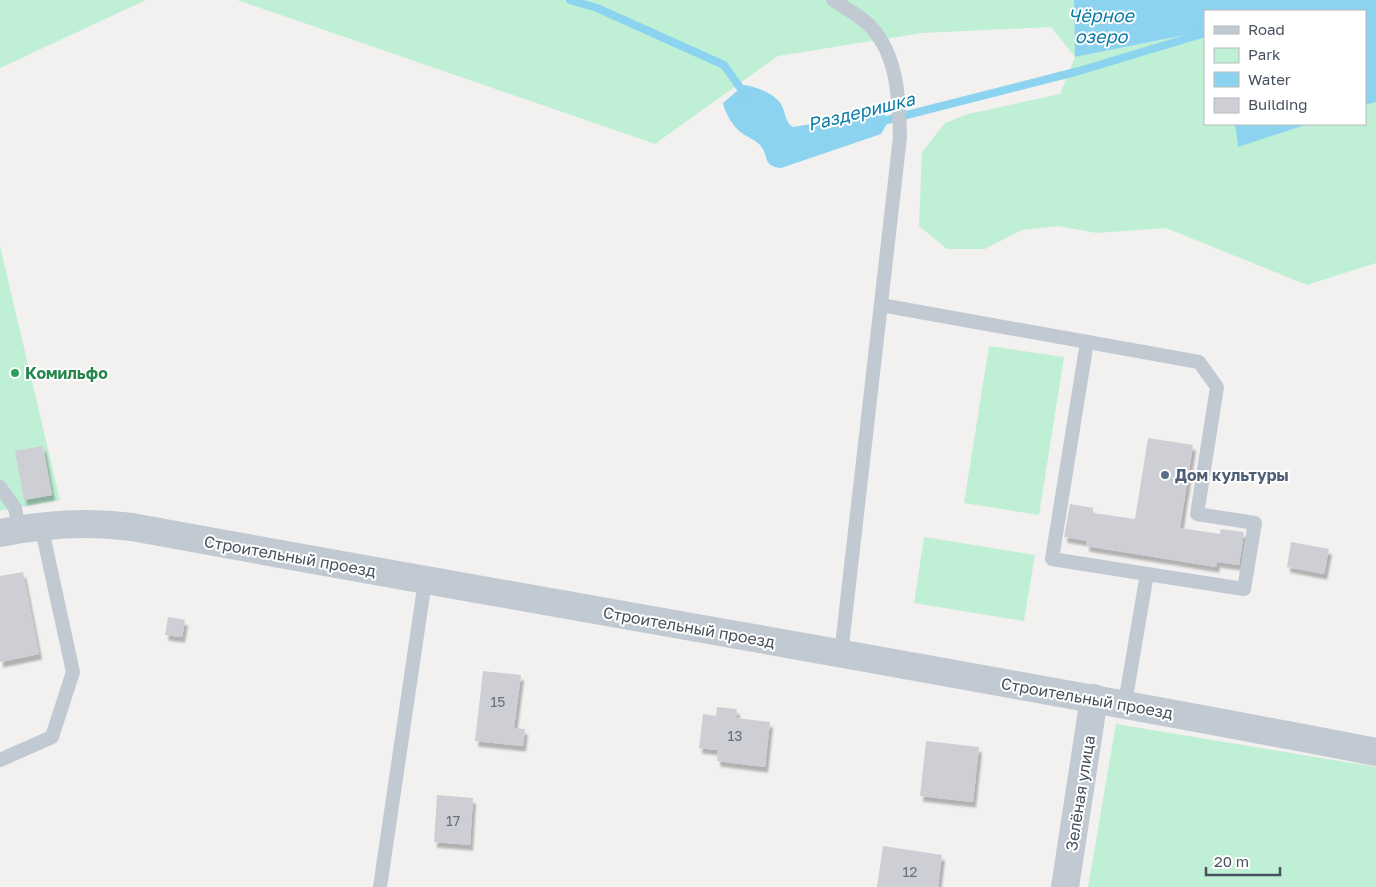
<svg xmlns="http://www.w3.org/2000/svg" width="1376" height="887" font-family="'Golos Text',sans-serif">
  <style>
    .green { fill: #bff0d5 }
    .water { fill: #8bd3ee }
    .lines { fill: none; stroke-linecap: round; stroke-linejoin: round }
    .stream { stroke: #8bd3ee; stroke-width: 8 }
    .building { fill: #cdcfd5; filter: url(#shadow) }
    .service { stroke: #c1c9d2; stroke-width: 14 }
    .minor { stroke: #c1c9d2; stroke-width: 28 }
    .leisure-dot { fill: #2e9e5b; stroke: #fff; stroke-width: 2 }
    .service-dot { fill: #5c6f8a; stroke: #fff; stroke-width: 2 }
    .labels { text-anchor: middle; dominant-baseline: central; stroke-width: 4; stroke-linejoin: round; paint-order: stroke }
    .number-label { font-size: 14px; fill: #69717c }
    .leisure-label { font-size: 16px; font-weight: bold; fill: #27864d; stroke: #fff; text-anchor: start }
    .service-label { font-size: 16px; font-weight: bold; fill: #4e5e75; stroke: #fff; text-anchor: start }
    .street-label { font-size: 16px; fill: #48525e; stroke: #fff }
    .water-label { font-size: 18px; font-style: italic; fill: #0a7ba7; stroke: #fff }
  </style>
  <defs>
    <filter id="shadow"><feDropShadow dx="3" dy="5.5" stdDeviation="1" flood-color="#0004"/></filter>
  </defs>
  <rect width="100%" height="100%" fill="#f3f0f0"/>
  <!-- green -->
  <g class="green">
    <polygon points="0,0 146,0 0,68"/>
    <polygon points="237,0 1074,0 1075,57 1205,31 1205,124 1235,124 1238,146 1308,124 1365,124 1365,105 1376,102 1376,263 1307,285 1166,228 1097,233 1058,226 1022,230 985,249 947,249 919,226 922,152 945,123 968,114 1060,94 1075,57 1051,27 922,33 778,56 655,144"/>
    <polygon points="0,246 60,500 0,511"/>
    <polygon points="989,346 1064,357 1039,515 964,503"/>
    <polygon points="924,537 1035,555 1024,621 914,603"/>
    <polygon points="1116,724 1376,767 1376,887 1088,887"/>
  </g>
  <!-- water -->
  <g class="water">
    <polygon points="1074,0 1376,0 1376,102 1365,105 1365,11 1205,11 1205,31 1075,57"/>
    <path d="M 744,85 C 756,86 777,95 782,106 C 786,115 785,122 793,127 L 836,120 L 877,107 L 883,110 L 888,122 L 881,134 L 781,168 C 761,166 770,154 759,144 C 754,139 747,137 742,133 C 733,127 725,113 723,103 Z"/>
    <polygon points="1235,124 1308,124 1238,147"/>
  </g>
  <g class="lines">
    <!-- stream -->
    <g class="stream">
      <polyline points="570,0 597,8 724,65 746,96"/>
      <polyline points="879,122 1079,71 1205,33"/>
    </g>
  </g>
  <!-- building -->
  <g class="building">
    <polygon points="1148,438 1193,445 1180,528 1220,534 1221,529 1244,532 1239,565 1217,562 1216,567 1086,546 1087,541 1064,537 1070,504 1093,508 1093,513 1135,519"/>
    <polygon points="43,446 52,495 24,500 15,451"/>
    <polygon points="1291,542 1329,549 1324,574 1287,567"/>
    <polygon points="23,572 39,654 0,662 0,576"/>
    <polygon points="168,617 185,620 182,637 165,635"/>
    <polygon points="483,671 521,675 514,728 525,729 523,746 475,741"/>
    <polygon points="717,707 737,709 736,718 770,722 765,767 717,761 718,750 699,748 703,714 716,716"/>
    <polygon points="926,741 979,747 973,802 920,796"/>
    <polygon points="437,795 473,798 470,845 434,842"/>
    <polygon points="883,846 942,855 938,887 877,887"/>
  </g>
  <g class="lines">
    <!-- service -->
    <g class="service">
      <path d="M 833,0 C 845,8 861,16 871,27 C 898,56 899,100 900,137 L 841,654"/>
      <polyline points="881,305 1199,362 1217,387 1197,514 1255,523 1244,589 1147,574 1125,703"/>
      <polyline points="1087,342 1052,559 1147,574"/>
      <polyline points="0,487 15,508 19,529"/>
      <polyline points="0,760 52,737 73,672 41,525"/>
      <polyline points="380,887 425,581"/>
    </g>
    <!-- minor -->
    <g class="minor">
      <path d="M 0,533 C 45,524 86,521 132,527 C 546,603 962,672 1376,752"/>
      <polyline points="1065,887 1094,698"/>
    </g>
  </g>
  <!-- markers -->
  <circle class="leisure-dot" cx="15" cy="373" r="5"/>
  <circle class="service-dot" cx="1165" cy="475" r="5"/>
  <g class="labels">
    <!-- number labels -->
    <g class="number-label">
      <text x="498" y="701">15</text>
      <text x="735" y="735">13</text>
      <text x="453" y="820">17</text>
      <text x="910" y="871">12</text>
    </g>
    <!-- leisure labels -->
    <g class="leisure-label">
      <text x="25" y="373">Комильфо</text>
    </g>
    <!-- service labels -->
    <g class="service-label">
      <text x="1175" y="475">Дом культуры</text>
    </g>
    <!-- street labels -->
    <g class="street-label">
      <text transform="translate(290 556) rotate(10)">Строительный проезд</text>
      <text transform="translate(689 627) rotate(10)">Строительный проезд</text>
      <text transform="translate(1087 698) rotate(10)">Строительный проезд</text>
      <text transform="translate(1080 793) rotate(-81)">Зелёная улица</text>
    </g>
    <!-- water labels -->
    <g class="water-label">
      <text x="1101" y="15">Чёрное<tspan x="1101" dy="21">озеро</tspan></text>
      <text transform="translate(861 111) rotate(-14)">Раздеришка</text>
    </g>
  </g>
  <!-- legend -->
  <rect x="1204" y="10" width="162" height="115" fill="#ffffff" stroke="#b6babf"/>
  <rect x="1214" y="26" width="25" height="8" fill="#c1c9d2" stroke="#b6babf"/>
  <text x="1248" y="35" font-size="15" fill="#48525e">Road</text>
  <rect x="1214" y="48" width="25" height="15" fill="#bff0d5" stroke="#b6babf"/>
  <text x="1248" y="60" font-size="15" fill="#48525e">Park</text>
  <rect x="1214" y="72" width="25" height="15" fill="#8bd3ee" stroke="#b6babf"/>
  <text x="1248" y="85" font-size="15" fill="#48525e">Water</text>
  <rect x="1214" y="98" width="25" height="15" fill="#cdcfd5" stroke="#b6babf"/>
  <text x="1248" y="110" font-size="15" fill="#48525e">Building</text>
  <!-- scale -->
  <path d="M1206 867v8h74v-8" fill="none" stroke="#48525e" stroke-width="2.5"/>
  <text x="1214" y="867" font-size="15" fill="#48525e" stroke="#ffffff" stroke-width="4" paint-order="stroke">20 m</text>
</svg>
